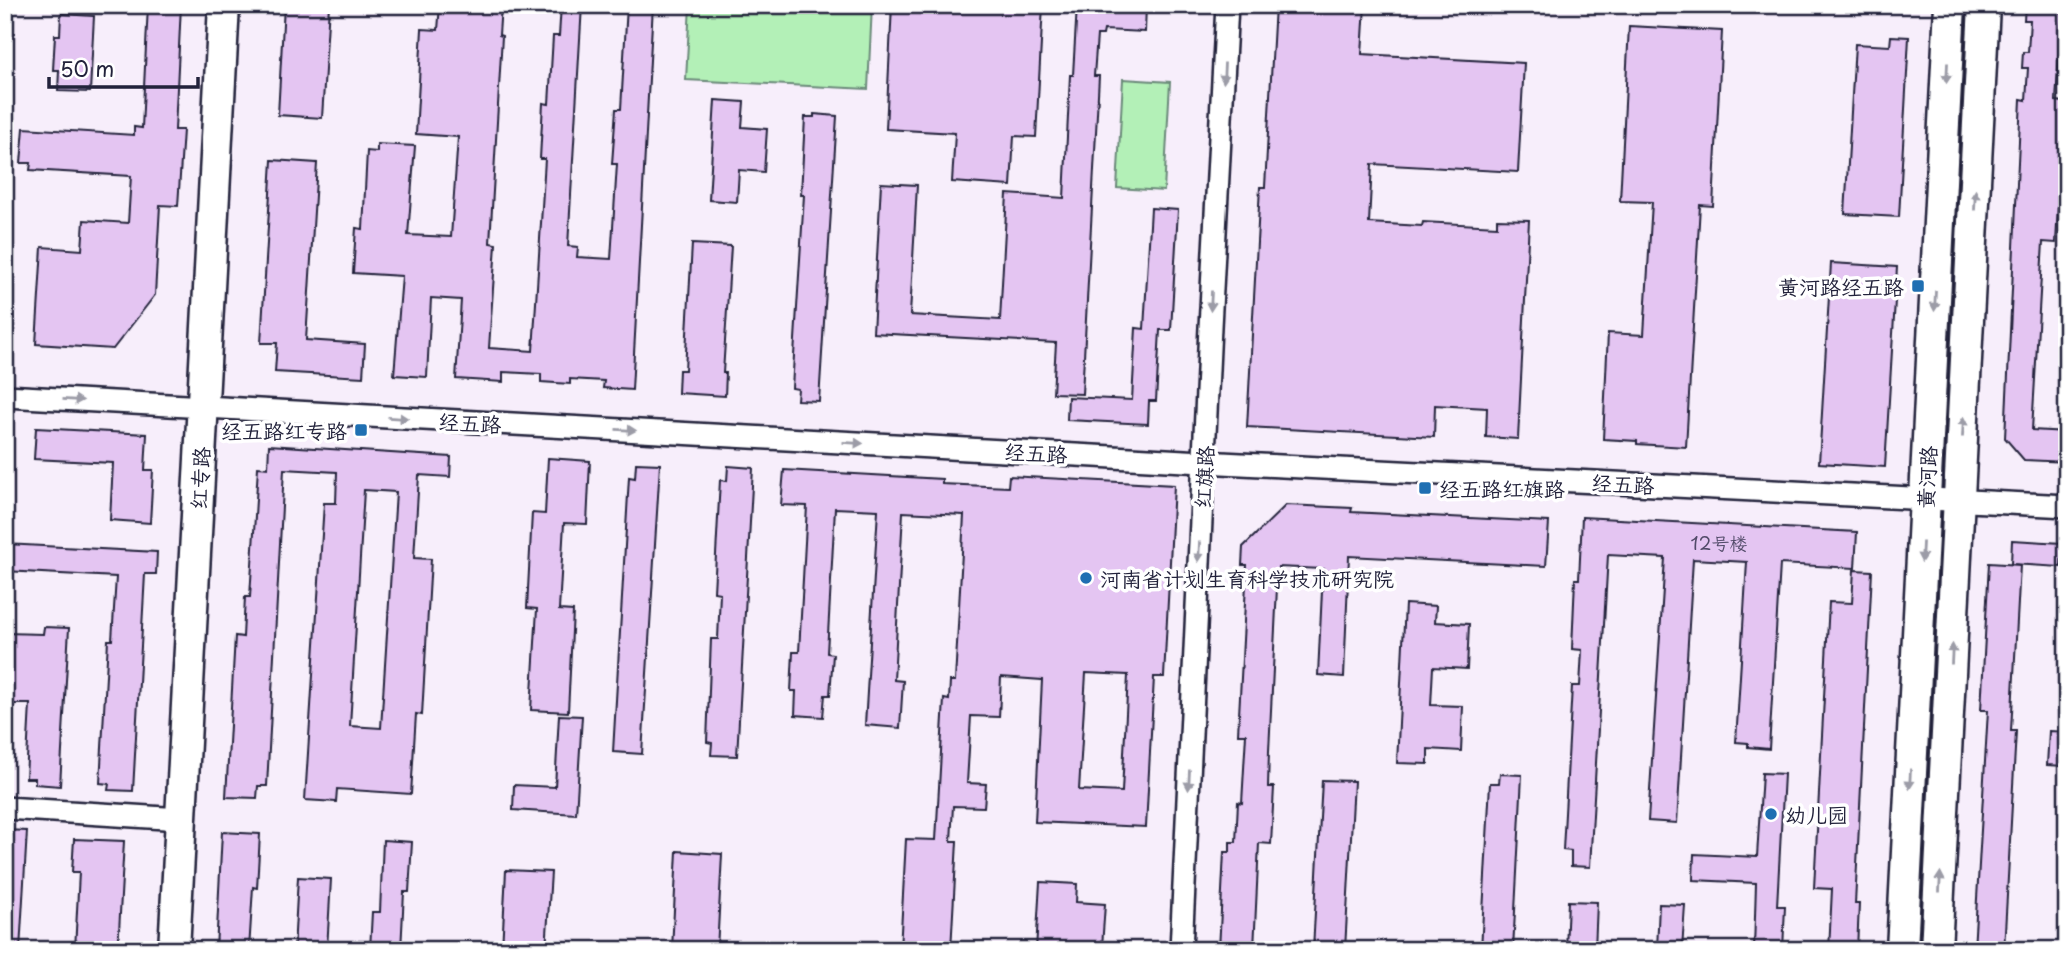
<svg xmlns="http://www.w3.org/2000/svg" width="2072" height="955" font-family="'Playpen Sans','LXGW WenKai TC',sans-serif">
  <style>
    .green { fill: #b3f0b7; stroke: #6a8979; stroke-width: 2 }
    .building { fill: #e4c5f2; stroke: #22223b; stroke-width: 2; fill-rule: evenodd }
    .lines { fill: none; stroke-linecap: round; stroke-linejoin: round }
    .street-casing { stroke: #22223b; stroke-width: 26 }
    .secondary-casing { stroke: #22223b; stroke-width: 35 }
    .street { stroke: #fff; stroke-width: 21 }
    .secondary { stroke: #fff; stroke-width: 30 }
    .oneway { fill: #9c9ca7 }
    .poi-dot { fill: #1f6fb2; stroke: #fff; stroke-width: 2.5 }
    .labels { text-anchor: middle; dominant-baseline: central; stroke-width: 7; stroke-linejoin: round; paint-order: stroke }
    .number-label { font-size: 18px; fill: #524b69 }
    .poi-label { font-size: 21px; fill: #22223b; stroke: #fff; text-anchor: start }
    .street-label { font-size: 21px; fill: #22223b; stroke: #fff }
  </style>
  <rect width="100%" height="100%" fill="#f7eefb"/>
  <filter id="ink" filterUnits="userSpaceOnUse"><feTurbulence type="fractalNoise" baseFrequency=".0143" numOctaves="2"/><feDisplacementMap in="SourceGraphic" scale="14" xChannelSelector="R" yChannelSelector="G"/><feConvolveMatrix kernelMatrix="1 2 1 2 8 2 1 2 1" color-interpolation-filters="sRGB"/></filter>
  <g filter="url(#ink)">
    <!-- green -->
    <g class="green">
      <polygon points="690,5 872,5 868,89 686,80"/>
      <polygon points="1626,5 1753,5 1746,9"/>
      <polygon points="1123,79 1170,82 1164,191 1117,188"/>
    </g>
    <!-- building -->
    <g class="building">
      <polygon points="148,5 181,5 175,130 183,130 178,206 160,205 155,295 113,349 36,344 42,247 82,250 84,220 128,223 131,176 30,170 31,163 21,163 24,128 134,135 134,127 142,128"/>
      <polygon points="284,5 329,5 322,118 278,115"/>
      <polygon points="440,5 501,5 499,35 502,36 490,243 496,244 489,348 533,351 545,159 540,159 543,103 549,104 553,36 559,36 561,5 582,5 568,246 578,247 577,257 611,259 617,164 612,164 616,109 621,109 627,5 653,5 632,390 603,388 604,381 570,379 570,384 541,382 541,374 503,372 503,382 456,379 461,300 431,298 427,377 394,375 402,276 353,273 356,228 363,229 367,151 377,152 377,144 415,146 408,235 451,237 458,137 416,134 422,29 438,30"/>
      <polygon points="892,5 1043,5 1036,137 1014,136 1011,186 952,182 955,133 886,129"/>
      <polygon points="1077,5 1146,5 1145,32 1104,30 1103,35 1097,35 1094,76 1099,76 1082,394 1053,393 1056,343 873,333 881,183 917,185 910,315 1000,320 1007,194 1064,198 1070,75 1073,75"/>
      <polygon points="1275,5 1365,5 1362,54 1524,63 1518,172 1372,164 1369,223 1422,226 1423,222 1497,226 1497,219 1529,220 1518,439 1486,437 1487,408 1435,405 1434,437 1247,427 1260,187 1265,187"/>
      <polygon points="2025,5 2062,5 2056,101 2064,102 2056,243 2043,242 2032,430 2067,432 2067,462 2024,460 2005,438 2021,99 2026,100 2028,68 2022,68 2023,52 2028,52 2030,20 2024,20"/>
      <polygon points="61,14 94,16 90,92 58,91 59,70 53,70 55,35 60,35"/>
      <polygon points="1629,26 1722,31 1713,206 1700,205 1686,447 1637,444 1637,441 1603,439 1608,333 1644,335 1652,202 1620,201"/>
      <polygon points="1891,36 1909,37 1899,217 1845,214 1855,44 1890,46"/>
      <polygon points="715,100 744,102 742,127 767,129 764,172 739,170 737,202 709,200"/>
      <polygon points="814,114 837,116 819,401 797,400 798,389 792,388 804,195 801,195 805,117 814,117"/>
      <polygon points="272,160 317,163 306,340 365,344 363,377 275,372 277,343 261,343"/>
      <polygon points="1151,208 1178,210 1171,330 1160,330 1156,401 1149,401 1148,424 1067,420 1068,397 1132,400 1136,328 1144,329"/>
      <polygon points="692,244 731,246 723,373 726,373 725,396 678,393 679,370 685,370"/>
      <polygon points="1831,263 1897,267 1885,467 1819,463"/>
      <polygon points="36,428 147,434 145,470 153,470 150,523 110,520 113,463 34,459"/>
      <path d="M 269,445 L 451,457 L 450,477 L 419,475 L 414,558 L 431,559 L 422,715 L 416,714 L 411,794 L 337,789 L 336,802 L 305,800 L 324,503 L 336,503 L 337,472 L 284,469 L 267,786 L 258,786 L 257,798 L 226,797 L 235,636 L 243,637 L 245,597 L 250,597 L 258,467 L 268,468 ZM 364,490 L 396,492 L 381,728 L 350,726 Z"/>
      <polygon points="548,458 590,461 587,524 564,523 559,610 573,611 568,712 531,710 537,609 527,608 532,513 545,514"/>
      <polygon points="636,463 660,464 642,754 613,752 629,477 635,478"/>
      <polygon points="728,466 753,468 737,756 711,755 712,743 707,742 711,639 718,639 720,593 714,592 720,480 727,481"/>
      <path d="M 784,470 L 942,479 L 942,484 L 1008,487 L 1009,476 L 1174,485 L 1164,677 L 1154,677 L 1146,827 L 1035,822 L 1042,680 L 1001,677 L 999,717 L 971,716 L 967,783 L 986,784 L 984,807 L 953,806 L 951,841 L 957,841 L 951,950 L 900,950 L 906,839 L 936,840 L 944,699 L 949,700 L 950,681 L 955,681 L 964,515 L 903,512 L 894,680 L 903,681 L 900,728 L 865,725 L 878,510 L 835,508 L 827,653 L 833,654 L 830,695 L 825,695 L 823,717 L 795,715 L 796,691 L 791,691 L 793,652 L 799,652 L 807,506 L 781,505 ZM 1086,673 L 1128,675 L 1122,792 L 1079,790 Z"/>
      <polygon points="1286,505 1352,508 1351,512 1549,522 1546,566 1349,556 1344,677 1318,675 1323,569 1278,567 1269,751 1268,787 1274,787 1271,844 1259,843 1254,949 1219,950 1224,852 1230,852 1230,842 1236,842 1238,802 1242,803 1246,734 1238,734 1247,565 1242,565 1243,547"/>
      <polygon points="1582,517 1857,532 1855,568 1780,564 1769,749 1748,747 1748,743 1736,742 1747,562 1693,559 1677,823 1648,821 1665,558 1608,555 1590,867 1571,866 1571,851 1563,850 1572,686 1580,686 1582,650 1572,649 1575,579 1579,579"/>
      <polygon points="2012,540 2062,543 2061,567 2011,564"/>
      <polygon points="5,544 157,552 156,574 145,574 133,791 108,790 109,784 100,783 108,640 112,640 116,577 5,571"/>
      <polygon points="1989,563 2020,565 2011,731 2016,731 2004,950 1974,950 1988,710 1981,710"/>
      <polygon points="1854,570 1872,571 1855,904 1859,904 1857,950 1829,950 1832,889 1814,888 1829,602 1852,603"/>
      <polygon points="1405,604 1436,606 1435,622 1469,624 1467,669 1433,667 1431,705 1463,706 1461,751 1428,749 1428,764 1397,763"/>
      <polygon points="44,627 69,628 60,786 35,784 35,778 26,778 30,704 5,704 5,633 43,634"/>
      <polygon points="559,715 582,716 576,814 513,810 514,785 555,787"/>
      <polygon points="2049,731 2067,732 2065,766 2047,765"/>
      <polygon points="1762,773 1784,774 1777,906 1785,906 1783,950 1754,950 1756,883 1693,880 1694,854 1757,857"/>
      <polygon points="1500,774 1522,775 1513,950 1481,950 1490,783 1499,783"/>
      <polygon points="1322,780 1354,781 1345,950 1313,950"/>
      <polygon points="5,830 27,831 20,950 5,950"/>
      <polygon points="222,832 260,834 257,888 253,887 249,950 216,950"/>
      <polygon points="74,839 124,841 118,950 75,950 79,872 72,872"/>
      <polygon points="383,840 412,842 409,892 404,892 401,950 370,950 372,912 380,912"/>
      <polygon points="677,851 722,854 717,950 672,950"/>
      <polygon points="506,870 551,872 546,950 502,950"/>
      <polygon points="298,877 331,879 327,950 294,950"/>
      <polygon points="1040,882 1077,884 1076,902 1105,904 1102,947 1073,945 1073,950 1036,950"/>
      <polygon points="1568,901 1597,902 1595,950 1566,950"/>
      <polygon points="1659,904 1685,905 1682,950 1657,950"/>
    </g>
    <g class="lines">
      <!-- street casing -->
      <g class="street-casing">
        <g id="street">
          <polyline points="5,396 1203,462 2067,506"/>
          <polyline points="5,808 181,819"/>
          <polyline points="1181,950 1210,327 1227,5"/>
        </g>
      </g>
      <!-- secondary casing -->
      <g class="secondary-casing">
        <g id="secondary">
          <polyline points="174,950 224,5"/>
          <polyline points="1902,950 1950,5"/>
          <polyline points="1936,950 1984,5"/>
        </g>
      </g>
      <!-- street -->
      <use href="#street" class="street"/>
      <!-- secondary -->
      <use href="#secondary" class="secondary"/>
    </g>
    <!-- one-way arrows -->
    <defs><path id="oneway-solid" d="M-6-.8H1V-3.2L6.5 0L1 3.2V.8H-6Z" transform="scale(1.75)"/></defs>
    <g class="oneway">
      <use href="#oneway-solid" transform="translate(1224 73) rotate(93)"/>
      <use href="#oneway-solid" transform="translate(1947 73) rotate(93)"/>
      <use href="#oneway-solid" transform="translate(1975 200) rotate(-87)"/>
      <use href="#oneway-solid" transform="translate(1211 301) rotate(93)"/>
      <use href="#oneway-solid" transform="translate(1935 301) rotate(93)"/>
      <use href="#oneway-solid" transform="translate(73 400) rotate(3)"/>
      <use href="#oneway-solid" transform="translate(398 418) rotate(3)"/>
      <use href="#oneway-solid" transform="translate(1963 427) rotate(-87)"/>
      <use href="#oneway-solid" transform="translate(626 430) rotate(3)"/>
      <use href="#oneway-solid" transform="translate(853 443) rotate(3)"/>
      <use href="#oneway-solid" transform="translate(1199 552) rotate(93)"/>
      <use href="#oneway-solid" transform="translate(1922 552) rotate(93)"/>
      <use href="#oneway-solid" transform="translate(1952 654) rotate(-87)"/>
      <use href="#oneway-solid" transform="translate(1910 779) rotate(93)"/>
      <use href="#oneway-solid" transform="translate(1189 780) rotate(93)"/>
      <use href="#oneway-solid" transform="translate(1940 882) rotate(-87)"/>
    </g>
  </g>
  <!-- markers -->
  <g class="poi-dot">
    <rect x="1911" y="279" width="14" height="14" rx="3.5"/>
    <rect x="354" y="423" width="14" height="14" rx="3.5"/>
    <rect x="1418" y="481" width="14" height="14" rx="3.5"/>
    <circle cx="1086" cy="578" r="7"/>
    <circle cx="1771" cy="814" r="7"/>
  </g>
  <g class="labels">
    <!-- number labels -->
    <g class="number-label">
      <text x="1719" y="542">12号楼</text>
    </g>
    <!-- poi labels -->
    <g class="poi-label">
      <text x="1904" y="286" text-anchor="end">黄河路经五路</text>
      <text x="347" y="430" text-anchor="end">经五路红专路</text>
      <text x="1439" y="488">经五路红旗路</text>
      <text x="1100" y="578">河南省计划生育科学技术研究院</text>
      <text x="1785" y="814">幼儿园</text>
    </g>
    <!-- street labels -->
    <g class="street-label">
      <text transform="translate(470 422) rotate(3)">经五路</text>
      <text transform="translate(1036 452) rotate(3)">经五路</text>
      <text transform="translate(1203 477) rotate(-87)">红旗路</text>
      <text transform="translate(1926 477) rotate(-87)">黄河路</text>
      <text transform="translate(199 478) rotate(-87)">红专路</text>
      <text transform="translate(1623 483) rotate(3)">经五路</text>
    </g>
  </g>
  <!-- margin -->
  <rect width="2072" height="955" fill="none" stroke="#fff" stroke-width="28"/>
  <rect x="14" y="14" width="2044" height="927" fill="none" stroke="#22223b" stroke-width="2.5" filter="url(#ink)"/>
  <!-- scale -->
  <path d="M49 77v10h149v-10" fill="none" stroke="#22223b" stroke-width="3.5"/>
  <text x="60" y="77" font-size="21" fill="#22223b" stroke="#ffffff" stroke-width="5" paint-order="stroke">50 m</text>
</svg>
